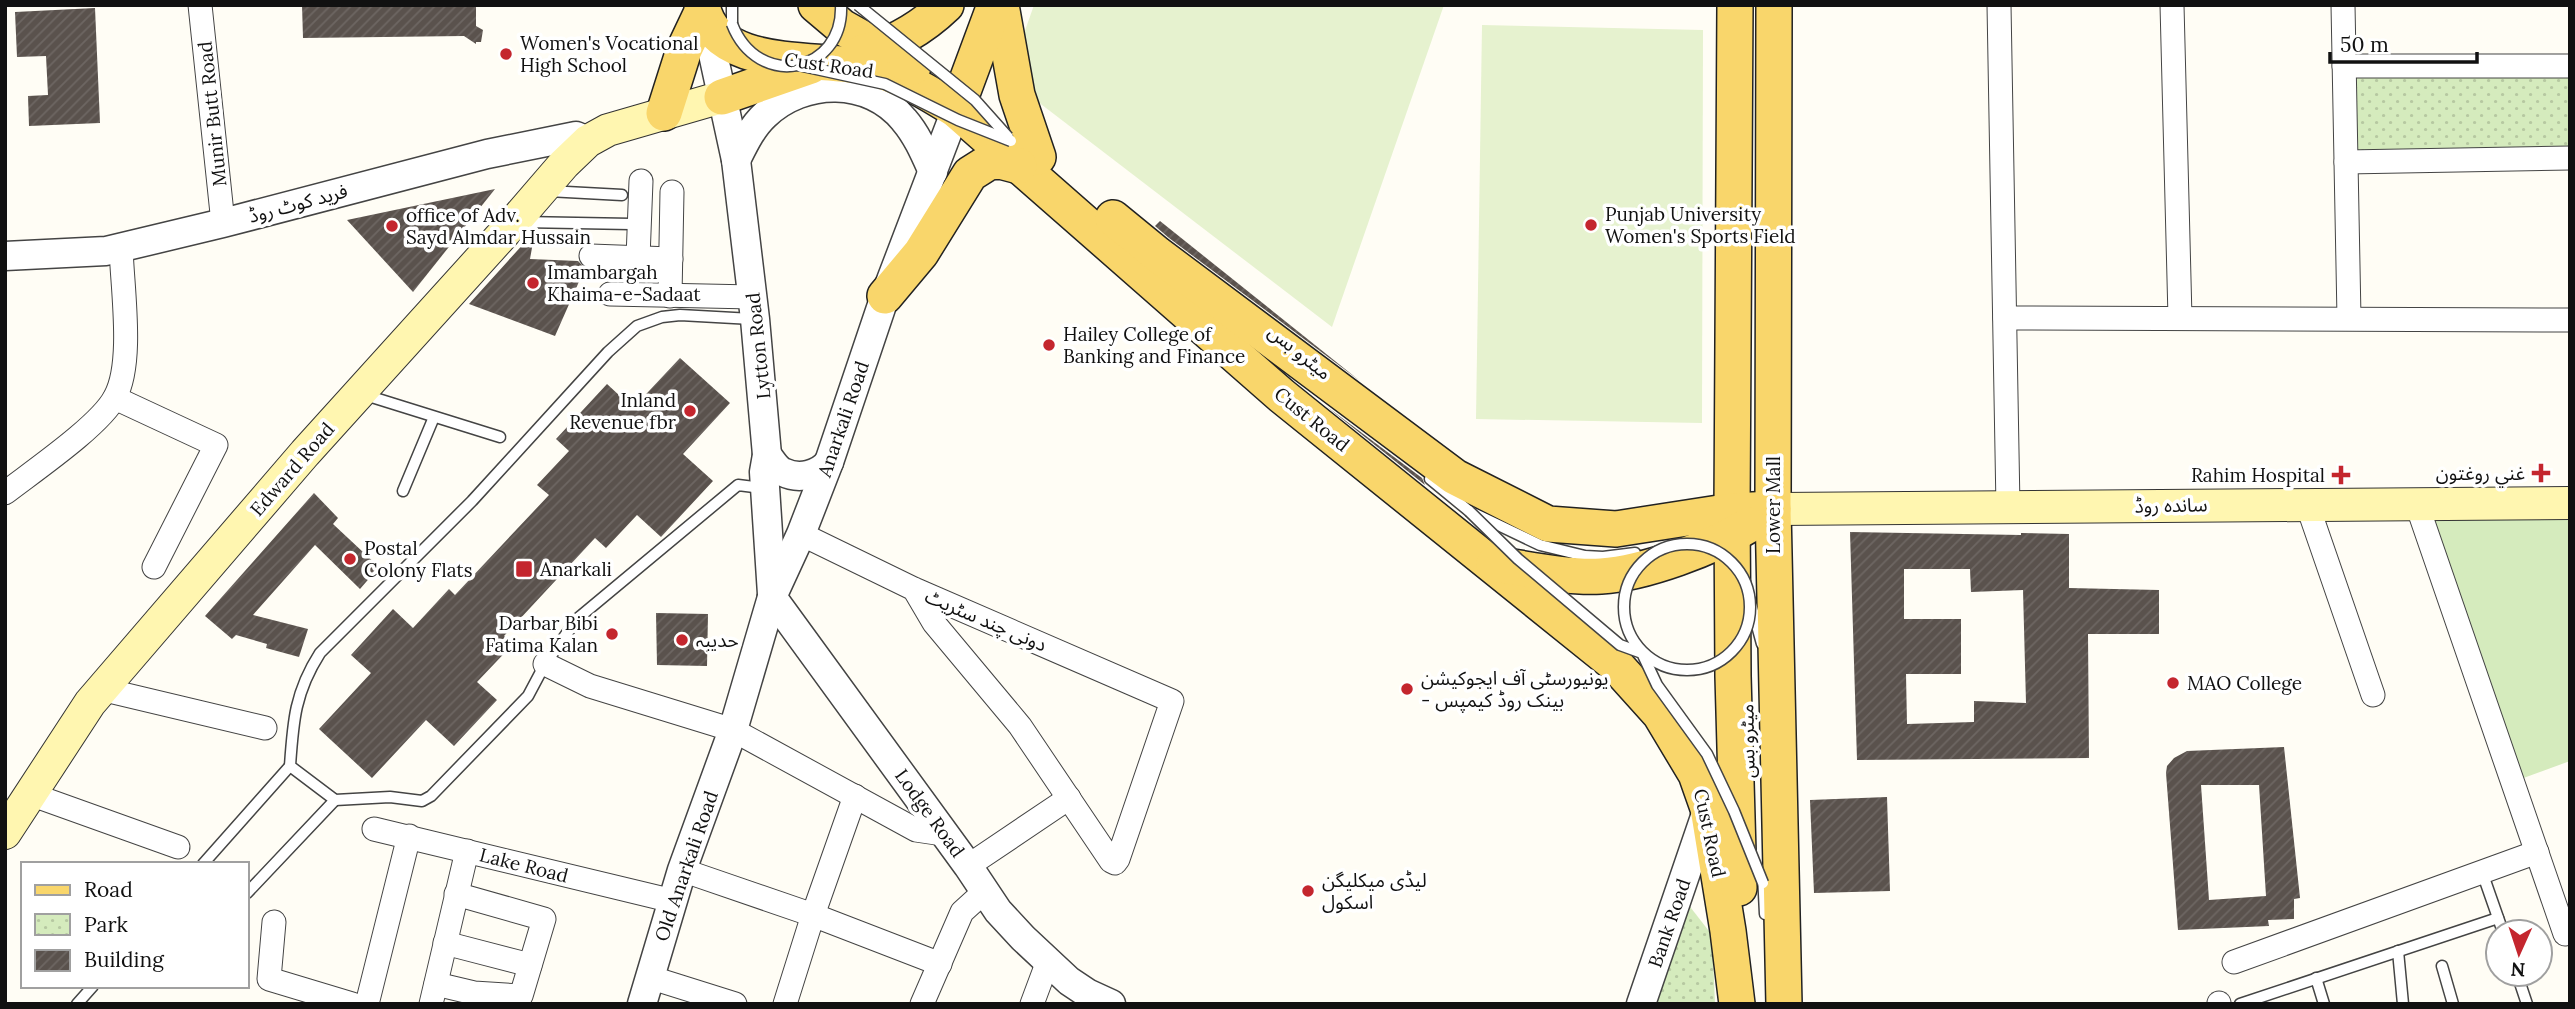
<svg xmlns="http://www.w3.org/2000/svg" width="2575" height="1009" font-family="Lora,'Noto Sans Arabic',serif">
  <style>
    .grass { fill: #d5ebbd }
    .park { fill: url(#park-dots) }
    .pitch { fill: #e6f2cf }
    .building { fill: url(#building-hatch); fill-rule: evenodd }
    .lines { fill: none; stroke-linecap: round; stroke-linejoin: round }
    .service-casing { stroke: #444; stroke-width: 13 }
    .minor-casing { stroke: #444; stroke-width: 25 }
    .tertiary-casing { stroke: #444; stroke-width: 31 }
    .secondary-casing { stroke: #333; stroke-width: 34 }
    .primary-casing { stroke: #222; stroke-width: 38 }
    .service { stroke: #fff; stroke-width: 10 }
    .minor { stroke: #fff; stroke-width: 23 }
    .tertiary { stroke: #fff; stroke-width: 28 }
    .secondary { stroke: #fff6b0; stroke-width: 32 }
    .primary { stroke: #f9d66b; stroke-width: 35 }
    .service-bridge-casing { stroke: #444; stroke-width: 13; stroke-linecap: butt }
    .service-bridge { stroke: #fff; stroke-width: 10 }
    .poi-dot { fill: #c4262e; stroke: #fff; stroke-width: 2.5 }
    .labels { text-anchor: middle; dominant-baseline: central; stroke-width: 7; stroke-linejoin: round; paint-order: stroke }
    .poi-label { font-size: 19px; fill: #111; stroke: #fff; text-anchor: start }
    .street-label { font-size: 19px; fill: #111; stroke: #fff }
  </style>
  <defs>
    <pattern id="park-dots" width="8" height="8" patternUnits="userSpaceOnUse" patternTransform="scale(1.75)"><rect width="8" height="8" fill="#d5ebbd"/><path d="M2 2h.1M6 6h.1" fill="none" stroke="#b6c8a1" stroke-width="1.8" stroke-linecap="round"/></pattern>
    <pattern id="building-hatch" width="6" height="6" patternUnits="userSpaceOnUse" patternTransform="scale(1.75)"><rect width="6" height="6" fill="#5a524d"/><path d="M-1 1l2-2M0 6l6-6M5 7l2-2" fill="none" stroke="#6d6662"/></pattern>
  </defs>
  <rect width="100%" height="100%" fill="#fffdf5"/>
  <!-- grass -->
  <polygon class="grass" points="2570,503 2570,761 2518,780 2422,504"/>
  <!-- park -->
  <g class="park">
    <polygon points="2344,66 2570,66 2570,158 2346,162"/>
    <polygon points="1684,899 1712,935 1715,1004 1653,1004"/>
  </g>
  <!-- pitch -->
  <g class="pitch">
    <polygon points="1034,5 1444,5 1332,327 1008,79"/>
    <polygon points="1482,25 1703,30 1702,423 1476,419"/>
  </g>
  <!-- building -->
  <g class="building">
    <polygon points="302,5 476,5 476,26 483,30 481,42 476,42 476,44 464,36 303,38"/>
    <polygon points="95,8 100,123 29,126 28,96 48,95 46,56 17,57 15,12"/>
    <polygon points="495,189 413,292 347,220"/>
    <polygon points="1160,221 1360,381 1169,238 1155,226"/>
    <polygon points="535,231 530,259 578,261 585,268 555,336 469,304"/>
    <polygon points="680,358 730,403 683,454 713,481 661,537 637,515 606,548 595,538 504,636 513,644 477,682 497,700 454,746 426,720 372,778 319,729 371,673 351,655 393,609 413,628 449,589 455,595 549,495 537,485 569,451 556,439 607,384 633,408"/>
    <polygon points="1326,406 1422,478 1425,485"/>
    <polygon points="314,493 338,518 333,524 379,567 360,589 315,545 253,615 308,629 299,657 266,648 267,644 236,635 232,639 205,616"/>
    <path d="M 1850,532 L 2021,535 L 2021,533 L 2069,534 L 2069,588 L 2159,590 L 2159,634 L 2088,634 L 2089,758 L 1857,760 ZM 1904,569 L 1970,569 L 1971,592 L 2023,590 L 2026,703 L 1974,701 L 1974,722 L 1907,724 L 1906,674 L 1961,674 L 1961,619 L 1904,619 Z"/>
    <polygon points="656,613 708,614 707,666 657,665"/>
    <path d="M 2284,747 L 2300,898 L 2294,899 L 2294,919 L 2268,920 L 2269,926 L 2178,930 L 2166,773 L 2167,766 L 2174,758 L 2187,751 ZM 2201,785 L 2259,785 L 2266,896 L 2209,900 Z"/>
    <polygon points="1887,797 1890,891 1814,893 1810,800"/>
  </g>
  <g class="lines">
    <!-- service casing -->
    <g class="service-casing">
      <g id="service">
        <polyline points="732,5 732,24"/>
        <polyline points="548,191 622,195"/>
        <polyline points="522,222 631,224"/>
        <path d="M 752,319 L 680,315 L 662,317 L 637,326 L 608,352 L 472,501 L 320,653 C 295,692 293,721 290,766 L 335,800 L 390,797 L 422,801 L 431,796 L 528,696 L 545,664 L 577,619 L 738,485 L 762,488"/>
        <polyline points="362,394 500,437"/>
        <polyline points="1430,479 1469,511 1540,545 1585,556 1603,557 1635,553"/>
        <polyline points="403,491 434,417"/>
        <polyline points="1750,600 1762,644"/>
        <polyline points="203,864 290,766"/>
        <polyline points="2482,872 2503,932"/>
        <polyline points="1763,874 1765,914"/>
        <polyline points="247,893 335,800"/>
        <polyline points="2398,951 2403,1004"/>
        <polyline points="2442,966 2453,1004"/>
        <polyline points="2517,974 2527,1004"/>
        <polyline points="2316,978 2324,1004"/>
        <polyline points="77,1004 93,986"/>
        <polyline points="2240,1004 2498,918"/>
      </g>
    </g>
    <!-- minor casing -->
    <g class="minor-casing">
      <g id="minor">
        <polyline points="200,5 223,223"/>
        <polyline points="1999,5 2008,507"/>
        <polyline points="2172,5 2180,318"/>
        <polyline points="2343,5 2349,318"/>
        <polyline points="2344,66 2570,66"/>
        <polyline points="2346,162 2570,158"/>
        <polyline points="591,256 671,259"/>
        <polyline points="638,258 641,181"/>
        <polyline points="610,294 753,297"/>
        <polyline points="670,296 672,192"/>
        <polyline points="2005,318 2570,320"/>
        <polyline points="115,398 216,445 154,567"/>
        <path d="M 5,493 C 32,472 101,425 115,397 C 134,363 122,287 121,247"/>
        <polyline points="2307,504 2373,695"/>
        <polyline points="2417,505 2565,934 2570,933"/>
        <polyline points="801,534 914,589 1172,701 1118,859 1115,863 1111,861 1020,726 934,623 914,589"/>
        <polyline points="545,664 590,686 733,730 916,830 943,834"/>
        <polyline points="101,689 265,728"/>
        <polyline points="30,794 178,847"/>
        <polyline points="374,829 673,901"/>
        <polyline points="968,866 1069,798"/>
        <polyline points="682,870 813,915 940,964"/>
        <polyline points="274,922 269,979 352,1004"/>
        <polyline points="445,943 530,965"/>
        <polyline points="2234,962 2537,852"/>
        <polyline points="649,977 735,1004"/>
        <polyline points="436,984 474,993 521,996 544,919 456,894"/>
        <polyline points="2219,1003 2219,1004"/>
        <polyline points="367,1004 409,836"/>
        <polyline points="431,1004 467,851"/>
        <polyline points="785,1004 813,915 855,796"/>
        <polyline points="922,1004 962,912 984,892"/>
        <polyline points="1032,1004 1048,961"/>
      </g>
    </g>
    <!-- tertiary casing -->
    <g class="tertiary-casing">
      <g id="tertiary">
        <polyline points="705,17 736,160 755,319 767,455 764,472 772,594"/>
        <path d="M 736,160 C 744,144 752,127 765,115 C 804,78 869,77 904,120 C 917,135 925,154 933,172"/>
        <polyline points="5,256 106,251 223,223 487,154 576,136 588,141"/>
        <path d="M 767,455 C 772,461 776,469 783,472 C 799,480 819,475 829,462"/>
        <polyline points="772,597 968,866 998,911 1023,938 1069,981 1087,993 1111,1004"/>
        <polyline points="642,1004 682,870 733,730 772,597 801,534 829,462 885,296 956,110"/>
        <polyline points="1641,1004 1708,808"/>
      </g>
    </g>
    <!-- secondary casing -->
    <g class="secondary-casing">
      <g id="secondary">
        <polyline points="1773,509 2570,503"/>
        <polyline points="5,833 90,703 305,453 514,222 564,164 588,141 608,130 722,97"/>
      </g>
    </g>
    <!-- primary casing -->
    <g class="primary-casing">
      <g id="primary">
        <path d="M 702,5 C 715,73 819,56 870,68 C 901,76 929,93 956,110 L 1282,396 L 1615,664 L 1660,714 L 1696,774 L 1708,808 L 1728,931 L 1737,1004"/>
        <polyline points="816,5 842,27 913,67"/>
        <polyline points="1001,5 1017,95 1038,157"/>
        <polyline points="1735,5 1732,511 1733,676 1739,888"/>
        <polyline points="1774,5 1773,509 1784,1004"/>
        <path d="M 862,53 C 895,44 921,29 946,5"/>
        <polyline points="722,97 811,66"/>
        <polyline points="956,110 995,5"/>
        <polyline points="664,113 684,50 703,10"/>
        <polyline points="1113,218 1157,254 1455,477 1548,524 1616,529 1732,511 1773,509"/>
        <polyline points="885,296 921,253 970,174 989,162 1000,161 1019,166"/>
        <path d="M 1494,564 C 1528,569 1566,578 1601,576 C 1645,573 1712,548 1749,525"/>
      </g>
    </g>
    <!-- service -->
    <use href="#service" class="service"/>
    <!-- minor -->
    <use href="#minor" class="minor"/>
    <!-- tertiary -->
    <use href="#tertiary" class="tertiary"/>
    <!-- secondary -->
    <use href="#secondary" class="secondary"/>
    <!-- primary -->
    <use href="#primary" class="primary"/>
    <!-- service-bridge casing -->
    <g class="service-bridge-casing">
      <g id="service-bridge">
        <polyline points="858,5 975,100 1008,137"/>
        <path d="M 732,24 C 758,91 844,73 841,5"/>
        <polyline points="798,65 885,84 958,120 1011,141"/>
        <polyline points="1469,511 1518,559 1620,645 1642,653 1657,685 1707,754 1734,811 1763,883"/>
        <circle cx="1687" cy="607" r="63"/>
      </g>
    </g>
    <!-- service-bridge -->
    <use href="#service-bridge" class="service-bridge"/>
  </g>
  <!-- markers -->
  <g class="poi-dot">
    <circle cx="506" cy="54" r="7"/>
    <circle cx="1591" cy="225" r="7"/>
    <circle cx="392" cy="226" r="7"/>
    <circle cx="533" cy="283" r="7"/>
    <circle cx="1049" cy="345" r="7"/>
    <circle cx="690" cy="411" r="7"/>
    <path d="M2537.5 462.5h7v7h7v7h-7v7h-7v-7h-7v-7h7z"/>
    <path d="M2337.5 464.5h7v7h7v7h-7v7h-7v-7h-7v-7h7z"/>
    <circle cx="350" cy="559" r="7"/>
    <rect x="515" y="560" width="18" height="18" rx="3.5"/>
    <circle cx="612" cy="634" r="7"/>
    <circle cx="682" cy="640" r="7"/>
    <circle cx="2173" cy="683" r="7"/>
    <circle cx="1407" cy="689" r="7"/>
    <circle cx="1308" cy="891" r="7"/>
  </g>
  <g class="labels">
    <!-- poi labels -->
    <g class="poi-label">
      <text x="520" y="43">Women's Vocational<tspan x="520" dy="22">High School</tspan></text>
      <text x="1605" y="214">Punjab University<tspan x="1605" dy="22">Women's Sports Field</tspan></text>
      <text x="406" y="215">office of Adv.<tspan x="406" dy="22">Sayd Almdar Hussain</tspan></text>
      <text x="547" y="272">Imambargah<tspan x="547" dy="22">Khaima-e-Sadaat</tspan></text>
      <text x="1063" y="334">Hailey College of<tspan x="1063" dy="22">Banking and Finance</tspan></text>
      <text x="676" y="400" text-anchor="end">Inland<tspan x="676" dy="22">Revenue fbr</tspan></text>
      <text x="2525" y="473" text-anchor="end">غني روغتون</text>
      <text x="2325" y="475" text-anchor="end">Rahim Hospital</text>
      <text x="364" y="548">Postal<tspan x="364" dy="22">Colony Flats</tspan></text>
      <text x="540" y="569">Anarkali</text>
      <text x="598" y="623" text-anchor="end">Darbar Bibi<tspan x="598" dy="22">Fatima Kalan</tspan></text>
      <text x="696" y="640">حدیبہ</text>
      <text x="1421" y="678">یونیورسٹی آف ایجوکیشن<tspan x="1421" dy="22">- بینک روڈ کیمپس</tspan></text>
      <text x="2187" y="683">MAO College</text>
      <text x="1322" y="880">لیڈی میکلیگن<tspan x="1322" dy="22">اسکول</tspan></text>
    </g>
    <!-- street labels -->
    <g class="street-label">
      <text transform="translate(829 65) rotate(8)">Cust Road</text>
      <text transform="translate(212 114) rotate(-96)">Munir Butt Road</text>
      <text transform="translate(298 203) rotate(-15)">فرید کوٹ روڈ</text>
      <text transform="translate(758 346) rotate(-96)">Lytton Road</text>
      <text transform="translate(1300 352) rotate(39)">میٹرو بس</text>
      <text transform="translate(843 419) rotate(-71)">Anarkali Road</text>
      <text transform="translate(1312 419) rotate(39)">Cust Road</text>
      <text transform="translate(292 469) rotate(-49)">Edward Road</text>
      <text transform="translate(1773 505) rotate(-90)">Lower Mall</text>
      <text transform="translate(2171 505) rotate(-1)">ساندہ روڈ</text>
      <text transform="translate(986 620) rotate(23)">دونی چند سٹریٹ</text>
      <text transform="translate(1747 741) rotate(-91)">میٹرو بس</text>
      <text transform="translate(930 813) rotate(54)">Lodge Road</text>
      <text transform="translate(1710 833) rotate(78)">Cust Road</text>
      <text transform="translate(524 865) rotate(14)">Lake Road</text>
      <text transform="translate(686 866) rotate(-71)">Old Anarkali Road</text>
      <text transform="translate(1669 923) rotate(-71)">Bank Road</text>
    </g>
  </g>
  <!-- border -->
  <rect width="2575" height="1009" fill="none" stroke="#111111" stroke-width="14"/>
  <!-- legend -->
  <rect x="21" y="862" width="228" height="126" fill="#ffffff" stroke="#a0a0a0" stroke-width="2"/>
  <rect x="35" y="885" width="35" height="10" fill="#f9d66b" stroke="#a0a0a0" stroke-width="2"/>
  <text x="84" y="897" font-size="21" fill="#111111">Road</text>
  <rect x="35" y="914" width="35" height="21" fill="url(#park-dots)" stroke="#a0a0a0" stroke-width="2"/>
  <text x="84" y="932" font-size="21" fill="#111111">Park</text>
  <rect x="35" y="950" width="35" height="21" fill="url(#building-hatch)" stroke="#a0a0a0" stroke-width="2"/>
  <text x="84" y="967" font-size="21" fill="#111111">Building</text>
  <!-- north arrow -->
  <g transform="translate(2519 953) rotate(183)"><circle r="33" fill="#ffffff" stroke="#a0a0a0" stroke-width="2"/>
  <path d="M0-5L12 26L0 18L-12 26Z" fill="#c4262e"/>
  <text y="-10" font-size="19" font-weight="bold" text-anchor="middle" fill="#111111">N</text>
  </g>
  <!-- scale -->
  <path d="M2330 52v10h147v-10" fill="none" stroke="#111111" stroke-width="3.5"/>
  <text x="2340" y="52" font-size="21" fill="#111111" stroke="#ffffff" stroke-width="5" paint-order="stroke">50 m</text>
</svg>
